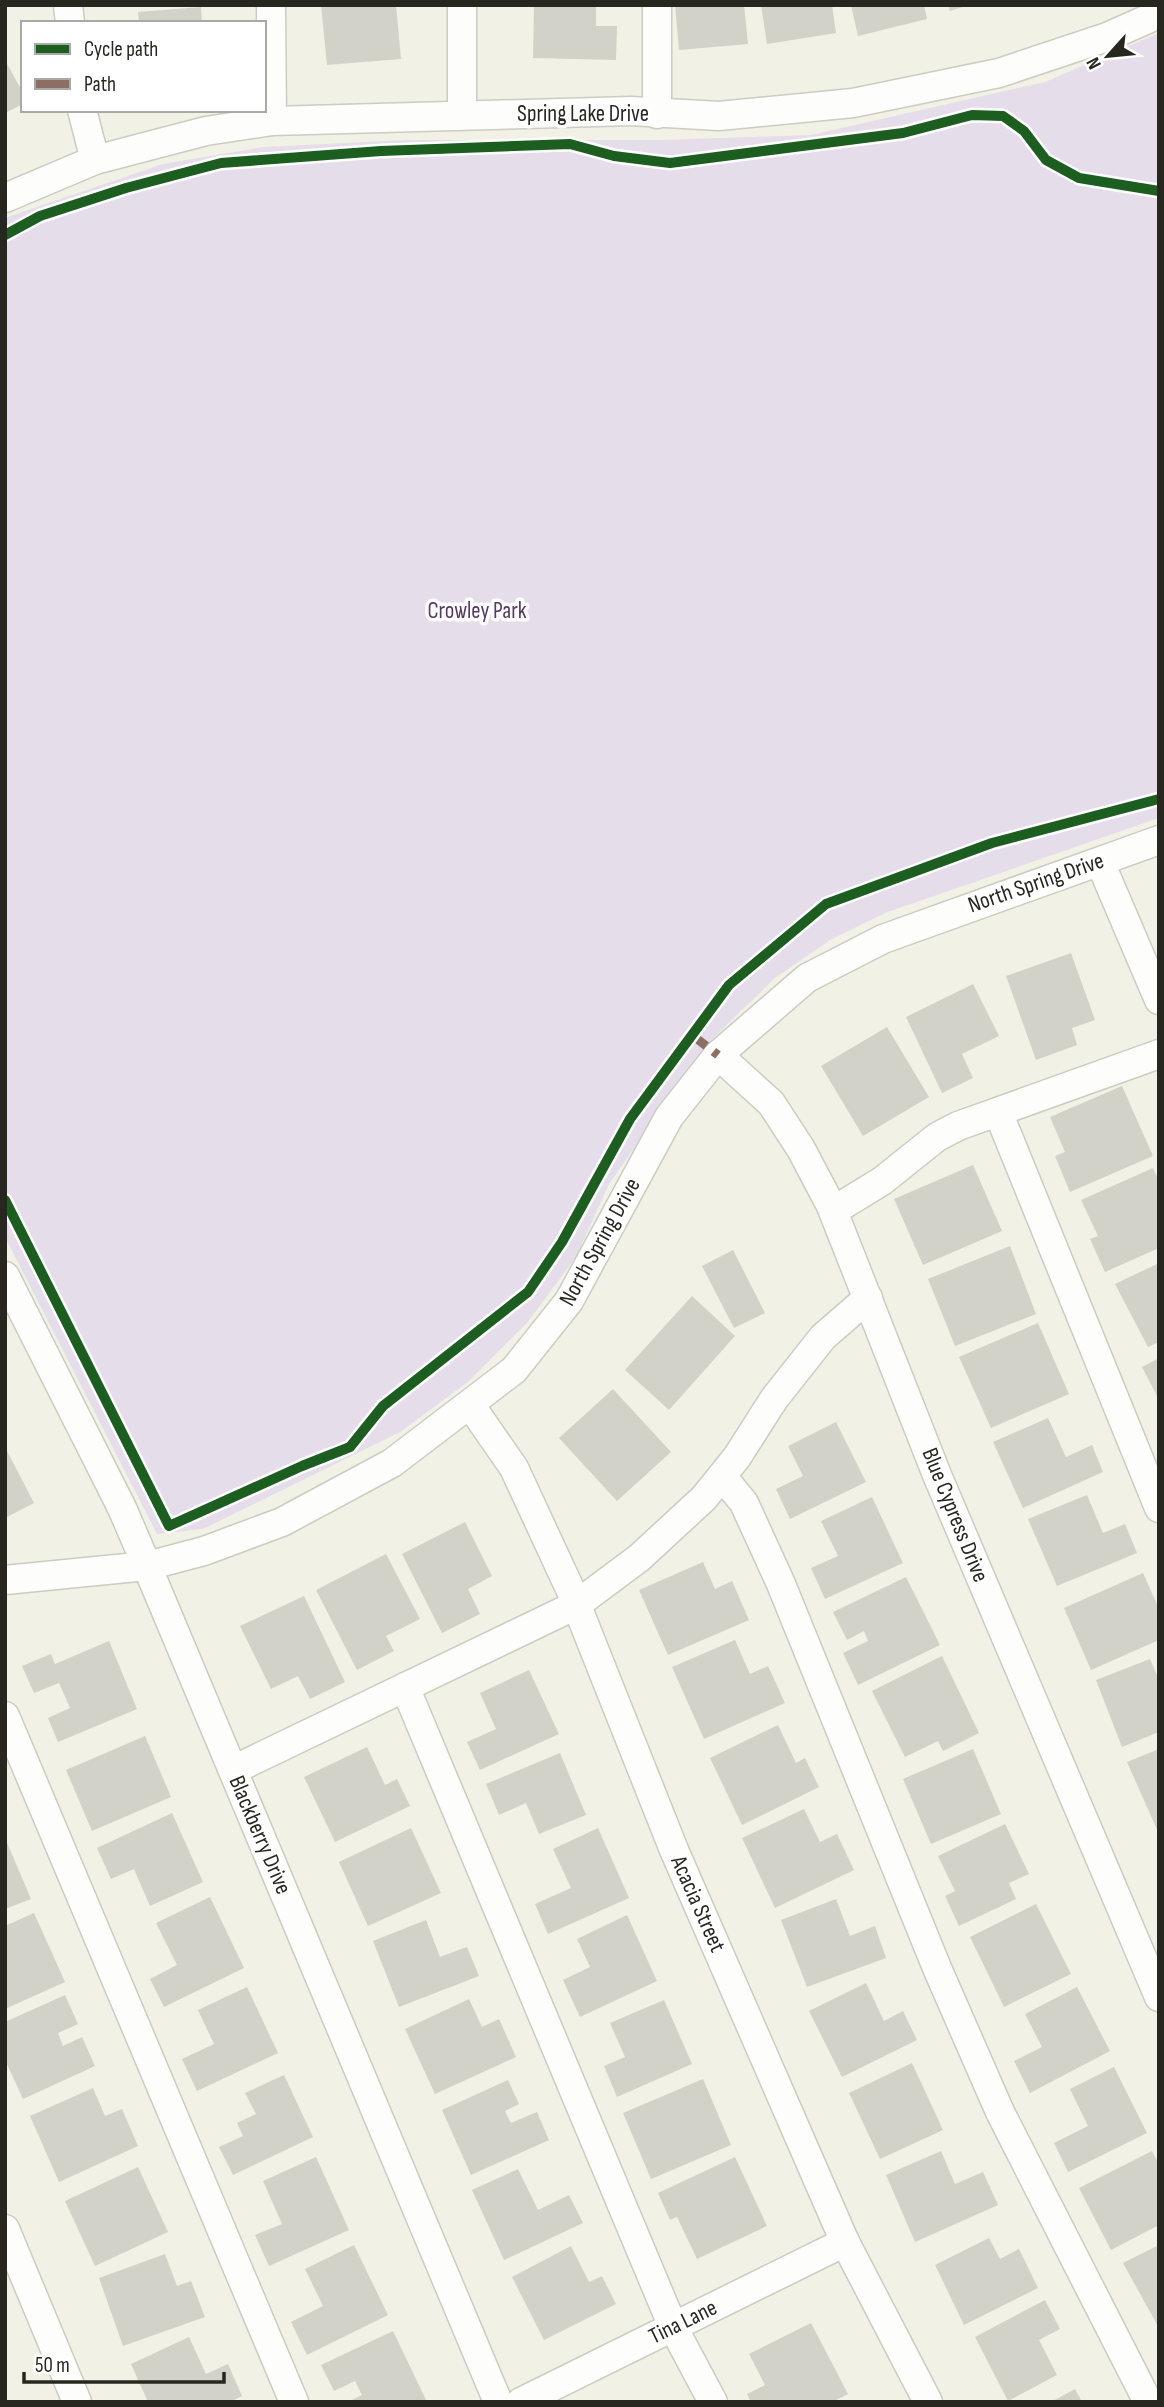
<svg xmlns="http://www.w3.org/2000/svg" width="1164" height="2407" font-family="'Sofia Sans Condensed',sans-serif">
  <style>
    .green { fill: #e6ddea }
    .building { fill: #d2d2c8 }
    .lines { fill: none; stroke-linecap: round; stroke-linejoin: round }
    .minor-casing { stroke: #cbccc2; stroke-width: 31 }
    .minor { stroke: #fdfdfb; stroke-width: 28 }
    .quiet { stroke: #8d6e63; stroke-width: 9; stroke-dasharray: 18 9; stroke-linecap: butt }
    .cycleway-casing { stroke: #fff; stroke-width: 15 }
    .cycleway { stroke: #1b5e20; stroke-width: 10 }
    .labels { text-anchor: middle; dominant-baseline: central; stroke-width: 7; stroke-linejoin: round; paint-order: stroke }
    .street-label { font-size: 23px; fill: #27271f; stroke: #fff }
    .park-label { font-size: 23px; fill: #533869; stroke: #fff }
  </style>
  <rect width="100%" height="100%" fill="#f1f1e5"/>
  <!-- green -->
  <polygon class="green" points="1159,33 1159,818 885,913 830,940 775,978 707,1044 609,1184 576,1257 527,1323 468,1382 400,1432 203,1529 157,1534 5,1237 5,218 163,164 263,147 407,140 663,140 811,135 1045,82"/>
  <!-- building -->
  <g class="building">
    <polygon points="321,5 396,5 401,59 327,65"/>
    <polygon points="534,5 596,5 596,26 617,26 616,60 533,58"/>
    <polygon points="675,5 744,5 748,44 679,50"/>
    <polygon points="761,5 832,5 836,33 767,44"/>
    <polygon points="851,5 924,5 927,19 858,36"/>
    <polygon points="948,5 965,5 966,6 950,11"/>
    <polygon points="201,7 202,23 139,23 138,12"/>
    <polygon points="5,60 23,93 23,104 5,113"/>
    <polygon points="1071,953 1095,1020 1072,1028 1077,1045 1036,1060 1006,976"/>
    <polygon points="973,984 999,1036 962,1054 973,1078 942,1093 906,1017"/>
    <polygon points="887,1027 929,1097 863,1136 821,1066"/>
    <polygon points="1122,1086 1153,1156 1070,1192 1055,1156 1065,1152 1050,1117"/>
    <polygon points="973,1165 1002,1231 923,1265 894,1199"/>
    <polygon points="1153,1168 1159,1181 1159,1248 1105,1272 1090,1239 1098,1236 1081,1200"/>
    <polygon points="1010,1246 1036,1314 955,1346 928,1279"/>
    <polygon points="733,1250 765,1313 734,1328 702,1266"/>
    <polygon points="1159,1263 1159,1342 1148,1347 1115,1284"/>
    <polygon points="692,1296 735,1336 669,1410 625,1370"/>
    <polygon points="1038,1323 1069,1394 991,1428 959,1357"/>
    <polygon points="1159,1358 1159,1400 1142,1367"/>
    <polygon points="613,1389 671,1452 617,1501 559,1438"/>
    <polygon points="1048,1418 1066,1457 1092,1445 1103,1472 1023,1508 993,1442"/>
    <polygon points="836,1422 866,1482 790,1519 776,1489 803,1476 788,1446"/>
    <polygon points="5,1447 34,1503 5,1518"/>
    <polygon points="1087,1495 1103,1533 1125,1524 1137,1553 1057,1586 1028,1519"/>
    <polygon points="872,1497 903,1563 825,1599 811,1568 838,1556 821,1521"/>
    <polygon points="465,1522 492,1576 468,1589 480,1614 442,1633 402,1554"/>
    <polygon points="386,1554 420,1619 386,1636 394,1651 357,1670 316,1590"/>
    <polygon points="703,1562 715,1589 732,1581 749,1620 668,1655 639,1590"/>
    <polygon points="1143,1573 1159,1609 1159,1640 1091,1670 1064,1608"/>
    <polygon points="906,1577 940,1645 858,1685 843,1653 868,1641 864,1631 847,1640 833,1612"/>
    <polygon points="304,1596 345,1682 310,1699 298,1676 271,1689 240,1626"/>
    <polygon points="735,1640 750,1674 768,1666 785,1703 704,1739 672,1667"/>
    <polygon points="109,1641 137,1709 58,1742 48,1718 70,1708 59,1683 34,1693 22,1666 51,1654 55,1664"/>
    <polygon points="942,1656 979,1733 943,1751 938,1741 905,1757 872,1691"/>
    <polygon points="1150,1659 1159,1680 1159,1732 1122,1747 1096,1680"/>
    <polygon points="529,1670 559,1734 480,1770 467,1742 496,1729 480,1693"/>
    <polygon points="778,1725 796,1763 805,1758 819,1787 742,1825 710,1758"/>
    <polygon points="145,1736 171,1797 92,1831 66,1770"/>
    <polygon points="367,1747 385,1785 397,1779 410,1806 335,1842 304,1777"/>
    <polygon points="973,1749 1001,1814 931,1844 903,1779"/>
    <polygon points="1159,1749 1159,1834 1127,1762"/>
    <polygon points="560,1753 586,1815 539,1834 526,1803 499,1815 486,1784"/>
    <polygon points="804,1809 820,1842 837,1834 854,1870 775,1908 742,1838"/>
    <polygon points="172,1813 203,1882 150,1906 134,1869 111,1879 97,1848"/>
    <polygon points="1005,1824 1029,1874 1009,1883 1016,1899 959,1926 945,1896 955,1891 938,1856"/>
    <polygon points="411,1828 441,1893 368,1926 339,1862"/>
    <polygon points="598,1828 629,1898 548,1934 535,1904 571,1888 553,1849"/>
    <polygon points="5,1838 31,1899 5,1909"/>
    <polygon points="210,1897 244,1968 164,2007 150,1979 177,1965 156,1923"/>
    <polygon points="836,1899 850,1936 875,1926 886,1958 807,1987 781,1920"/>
    <polygon points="1036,1904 1071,1974 1004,2007 970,1937"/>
    <polygon points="34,1913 65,1982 5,2009 5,1926"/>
    <polygon points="627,1915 657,1981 580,2017 563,1980 590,1967 577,1939"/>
    <polygon points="426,1920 440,1957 467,1947 479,1976 399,2007 373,1941"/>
    <polygon points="866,1983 884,2021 903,2011 917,2040 842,2077 809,2011"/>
    <polygon points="247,1987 278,2053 197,2091 182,2059 214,2044 198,2010"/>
    <polygon points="1077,1987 1110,2051 1030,2093 1014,2061 1042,2047 1025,2014"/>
    <polygon points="65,1995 78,2024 58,2033 63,2046 82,2037 95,2066 23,2099 5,2060 5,2022"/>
    <polygon points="469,1999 482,2027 499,2019 516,2057 435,2094 405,2029"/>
    <polygon points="664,2000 692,2064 617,2097 604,2066 625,2057 610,2023"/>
    <polygon points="912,2063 943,2130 880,2159 849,2093"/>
    <polygon points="1114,2067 1147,2133 1068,2172 1054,2143 1088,2126 1070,2089"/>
    <polygon points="284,2075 313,2137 233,2175 219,2147 243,2136 237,2123 256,2114 245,2093"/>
    <polygon points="703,2079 731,2145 651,2179 623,2113"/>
    <polygon points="508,2080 519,2104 505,2111 511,2123 537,2112 549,2140 471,2175 442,2110"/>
    <polygon points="93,2088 105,2116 122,2109 138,2146 59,2182 30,2116"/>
    <polygon points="941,2151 955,2184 983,2172 998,2205 915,2242 886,2175"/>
    <polygon points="1152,2151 1159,2164 1159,2225 1111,2250 1079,2188"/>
    <polygon points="316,2157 349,2230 269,2266 255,2235 282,2224 263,2181"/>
    <polygon points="735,2157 767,2226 697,2259 677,2217 670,2220 658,2193"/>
    <polygon points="138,2167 168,2232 95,2266 65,2201"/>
    <polygon points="518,2169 538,2210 569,2195 583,2223 504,2260 472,2190"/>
    <polygon points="989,2238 1000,2259 1019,2249 1038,2288 964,2325 935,2265"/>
    <polygon points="354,2245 388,2315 307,2355 291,2322 323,2306 305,2269"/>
    <polygon points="1159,2245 1159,2328 1123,2263"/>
    <polygon points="571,2246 589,2282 602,2276 616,2304 544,2340 512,2277"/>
    <polygon points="165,2254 177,2286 191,2281 205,2317 123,2346 99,2278"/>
    <polygon points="1045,2300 1060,2329 1039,2340 1057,2375 1008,2401 975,2337"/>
    <polygon points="811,2323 848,2394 832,2402 751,2402 747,2394 765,2385 749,2354"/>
    <polygon points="393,2331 426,2400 348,2402 362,2395 355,2381 334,2391 321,2365"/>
    <polygon points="189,2337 206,2374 228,2364 242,2396 230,2402 148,2402 131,2364"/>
    <polygon points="1075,2389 1082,2402 1051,2402"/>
  </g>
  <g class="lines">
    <!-- minor casing -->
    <g class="minor-casing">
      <g id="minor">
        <polyline points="68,5 70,23"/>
        <polyline points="271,5 272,121"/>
        <polyline points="462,5 462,114"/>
        <polyline points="82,110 95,160"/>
        <polyline points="657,114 657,5"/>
        <polyline points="5,198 95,160 206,131 272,121 631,111 719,116 853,103 999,73 1107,37 1159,14"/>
        <polyline points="1100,862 1159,1000"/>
        <polyline points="718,1055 771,1103 801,1149 831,1206 937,1475 1159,1997"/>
        <polyline points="998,1112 1159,1508"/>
        <polyline points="833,1211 882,1181 937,1137 958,1126 1159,1054"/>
        <polyline points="5,1276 122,1508 147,1566 498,2402"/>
        <polyline points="471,1406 514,1468 571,1591 674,1850 845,2242 928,2402"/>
        <polyline points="722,1476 744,1503 781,1584 937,1968 1000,2112 1148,2402"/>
        <polyline points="5,1580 147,1566 204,1551 282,1522 392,1463 514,1370 569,1301 669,1117 718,1055 807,978 883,939 1159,840"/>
        <polyline points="405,1687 673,2327 713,2402"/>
        <polyline points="5,1716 294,2402"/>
        <polyline points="233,1770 576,1605 639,1558 704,1498 737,1457 774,1399 823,1337 868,1298"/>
        <polyline points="5,2229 77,2402"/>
        <polyline points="521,2402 845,2242"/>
      </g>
    </g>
    <!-- minor -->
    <use href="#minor" class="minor"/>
    <!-- quiet -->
    <polyline class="quiet" points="692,1035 718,1055"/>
    <!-- cycleway casing -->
    <g class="cycleway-casing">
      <g id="cycleway">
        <polyline points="5,235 40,216 126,188 221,163 381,151 570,144 614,156 670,163 903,133 972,115 1003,116 1024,131 1046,160 1079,178 1159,191"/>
        <polyline points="5,1200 169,1526 302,1466 350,1447 383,1406 528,1292 562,1242 630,1119 729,985 826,904 992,843 1159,799"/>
      </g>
    </g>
    <!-- cycleway -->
    <use href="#cycleway" class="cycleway"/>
  </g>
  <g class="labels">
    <!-- street labels -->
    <g class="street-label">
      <text x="583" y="114">Spring Lake Drive</text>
      <text transform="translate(1036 883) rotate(-19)">North Spring Drive</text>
      <text transform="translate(600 1242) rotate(-61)">North Spring Drive</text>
      <text transform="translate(955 1515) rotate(68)">Blue Cypress Drive</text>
      <text transform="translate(260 1835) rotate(67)">Blackberry Drive</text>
      <text transform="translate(698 1904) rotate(66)">Acacia Street</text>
      <text transform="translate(683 2322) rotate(-26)">Tina Lane</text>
    </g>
    <!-- park labels -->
    <g class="park-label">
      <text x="477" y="611">Crowley Park</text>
    </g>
  </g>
  <!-- border -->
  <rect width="1164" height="2407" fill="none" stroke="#27271f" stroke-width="14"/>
  <!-- legend -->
  <rect x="21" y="21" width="245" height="91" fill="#ffffff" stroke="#a9a9a5" stroke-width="2"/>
  <rect x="35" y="44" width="35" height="10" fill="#1b5e20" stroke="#a9a9a5" stroke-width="2"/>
  <text x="84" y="56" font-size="21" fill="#27271f">Cycle path</text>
  <rect x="35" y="79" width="35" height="10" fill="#8d6e63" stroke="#a9a9a5" stroke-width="2"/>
  <text x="84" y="91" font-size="21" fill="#27271f">Path</text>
  <!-- north arrow -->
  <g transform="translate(1108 56) rotate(243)" stroke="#ffffff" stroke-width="5" paint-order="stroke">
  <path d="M0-5L12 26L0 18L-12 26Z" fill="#27271f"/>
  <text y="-10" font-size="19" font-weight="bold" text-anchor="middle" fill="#27271f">N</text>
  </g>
  <!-- scale -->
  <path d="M24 2372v10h200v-10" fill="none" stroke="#27271f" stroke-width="3.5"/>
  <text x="35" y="2372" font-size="21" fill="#27271f" stroke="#ffffff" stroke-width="5" paint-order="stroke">50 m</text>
</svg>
